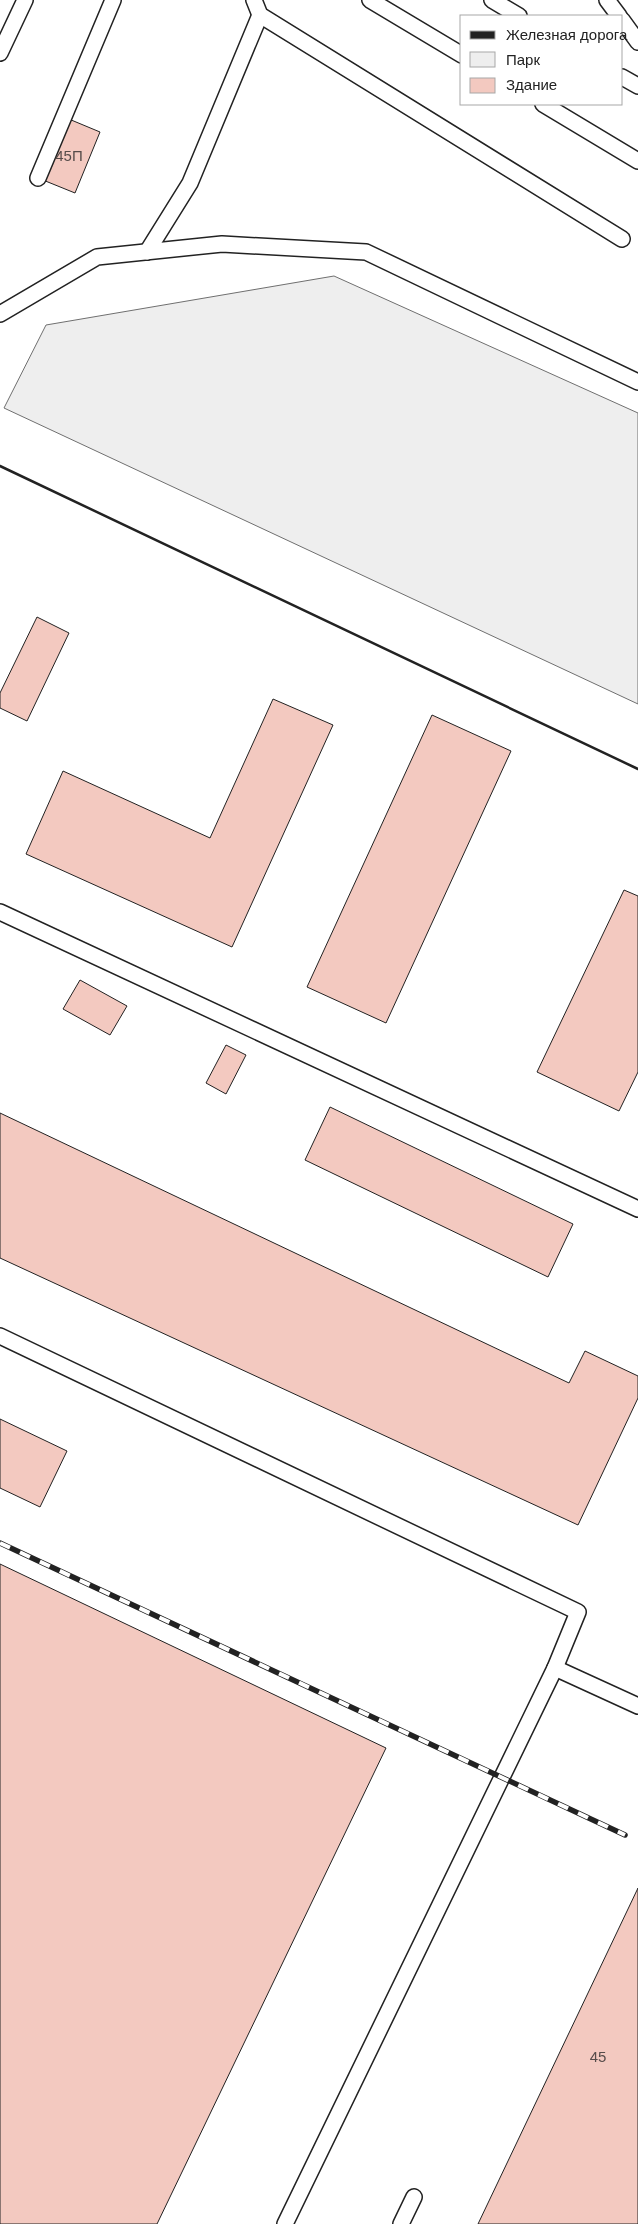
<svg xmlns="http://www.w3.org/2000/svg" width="638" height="2224" font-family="Helvetica,sans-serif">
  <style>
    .green { fill: #eee; stroke: #6f6f6f }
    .building { fill: #f3c9c0; stroke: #222 }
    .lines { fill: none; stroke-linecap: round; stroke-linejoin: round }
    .service-casing { stroke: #222; stroke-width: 18 }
    .service { stroke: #fff; stroke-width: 15 }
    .rail-casing { stroke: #222; stroke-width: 5.5 }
    .rail { stroke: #fff; stroke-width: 4; stroke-dasharray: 11; stroke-linecap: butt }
    .wall { stroke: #222; stroke-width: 2.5 }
    .labels { text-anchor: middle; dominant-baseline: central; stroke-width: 4; stroke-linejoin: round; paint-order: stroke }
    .number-label { font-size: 15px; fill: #564c4a }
  </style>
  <rect width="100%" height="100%" fill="#fff"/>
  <!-- green -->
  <polygon class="green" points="334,276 638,413 638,704 4,408 46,325"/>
  <!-- building -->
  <g class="building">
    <polygon points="64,117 100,132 75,193 38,178"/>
    <polygon points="37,617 69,633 27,721 0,708 0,693"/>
    <polygon points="273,699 333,725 232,947 26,854 63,771 210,838"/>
    <polygon points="432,715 511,751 386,1023 307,987"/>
    <polygon points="624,890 638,896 638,1072 619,1111 537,1072"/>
    <polygon points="80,980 127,1006 110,1035 63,1009"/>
    <polygon points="226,1045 246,1055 226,1094 206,1083"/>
    <polygon points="330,1107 573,1224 548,1277 305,1160"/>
    <polygon points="0,1113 569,1383 585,1351 638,1376 638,1398 578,1525 0,1258"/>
    <polygon points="0,1419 67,1451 40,1507 0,1488"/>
    <polygon points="0,1564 386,1748 157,2224 0,2224"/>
    <polygon points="638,1888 638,2224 478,2224"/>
  </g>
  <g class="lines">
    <!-- service casing -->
    <g class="service-casing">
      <g id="service">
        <polyline points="254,0 260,15 622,239"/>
        <polyline points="370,0 462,55"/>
        <polyline points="492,0 519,16"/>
        <polyline points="607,0 619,16"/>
        <polyline points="622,20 638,42"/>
        <polyline points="0,53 25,0"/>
        <polyline points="622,77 638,86"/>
        <polyline points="543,104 638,161"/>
        <polyline points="38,178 113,0"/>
        <polyline points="147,252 190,183 260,15"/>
        <polyline points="0,314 97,257 222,244 366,252 638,382"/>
        <polyline points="0,912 638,1209"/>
        <polyline points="0,1336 578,1612 555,1668 285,2224"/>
        <polyline points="555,1668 638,1706"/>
        <polyline points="401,2224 414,2197"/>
      </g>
    </g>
    <!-- service -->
    <use href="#service" class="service"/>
    <!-- rail casing -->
    <g class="rail-casing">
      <polyline id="rail" points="0,1543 625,1835"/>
    </g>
    <!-- rail -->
    <use href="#rail" class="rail"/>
    <!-- wall -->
    <polyline class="wall" points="0,466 638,769"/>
  </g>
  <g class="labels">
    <!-- number labels -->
    <g class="number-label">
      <text x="69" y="155">45П</text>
      <text x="598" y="2056">45</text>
    </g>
  </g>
  <!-- legend -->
  <rect x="460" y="15" width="162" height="90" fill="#ffffff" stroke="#a7a7a7"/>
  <rect x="470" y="31" width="25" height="8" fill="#222222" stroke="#a7a7a7"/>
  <text x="506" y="40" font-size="15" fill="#222222">Железная дорога</text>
  <rect x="470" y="52" width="25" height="15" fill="#eeeeee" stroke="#a7a7a7"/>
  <text x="506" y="65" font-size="15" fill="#222222">Парк</text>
  <rect x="470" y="78" width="25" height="15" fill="#f3c9c0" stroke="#a7a7a7"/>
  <text x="506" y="90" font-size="15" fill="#222222">Здание</text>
</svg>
